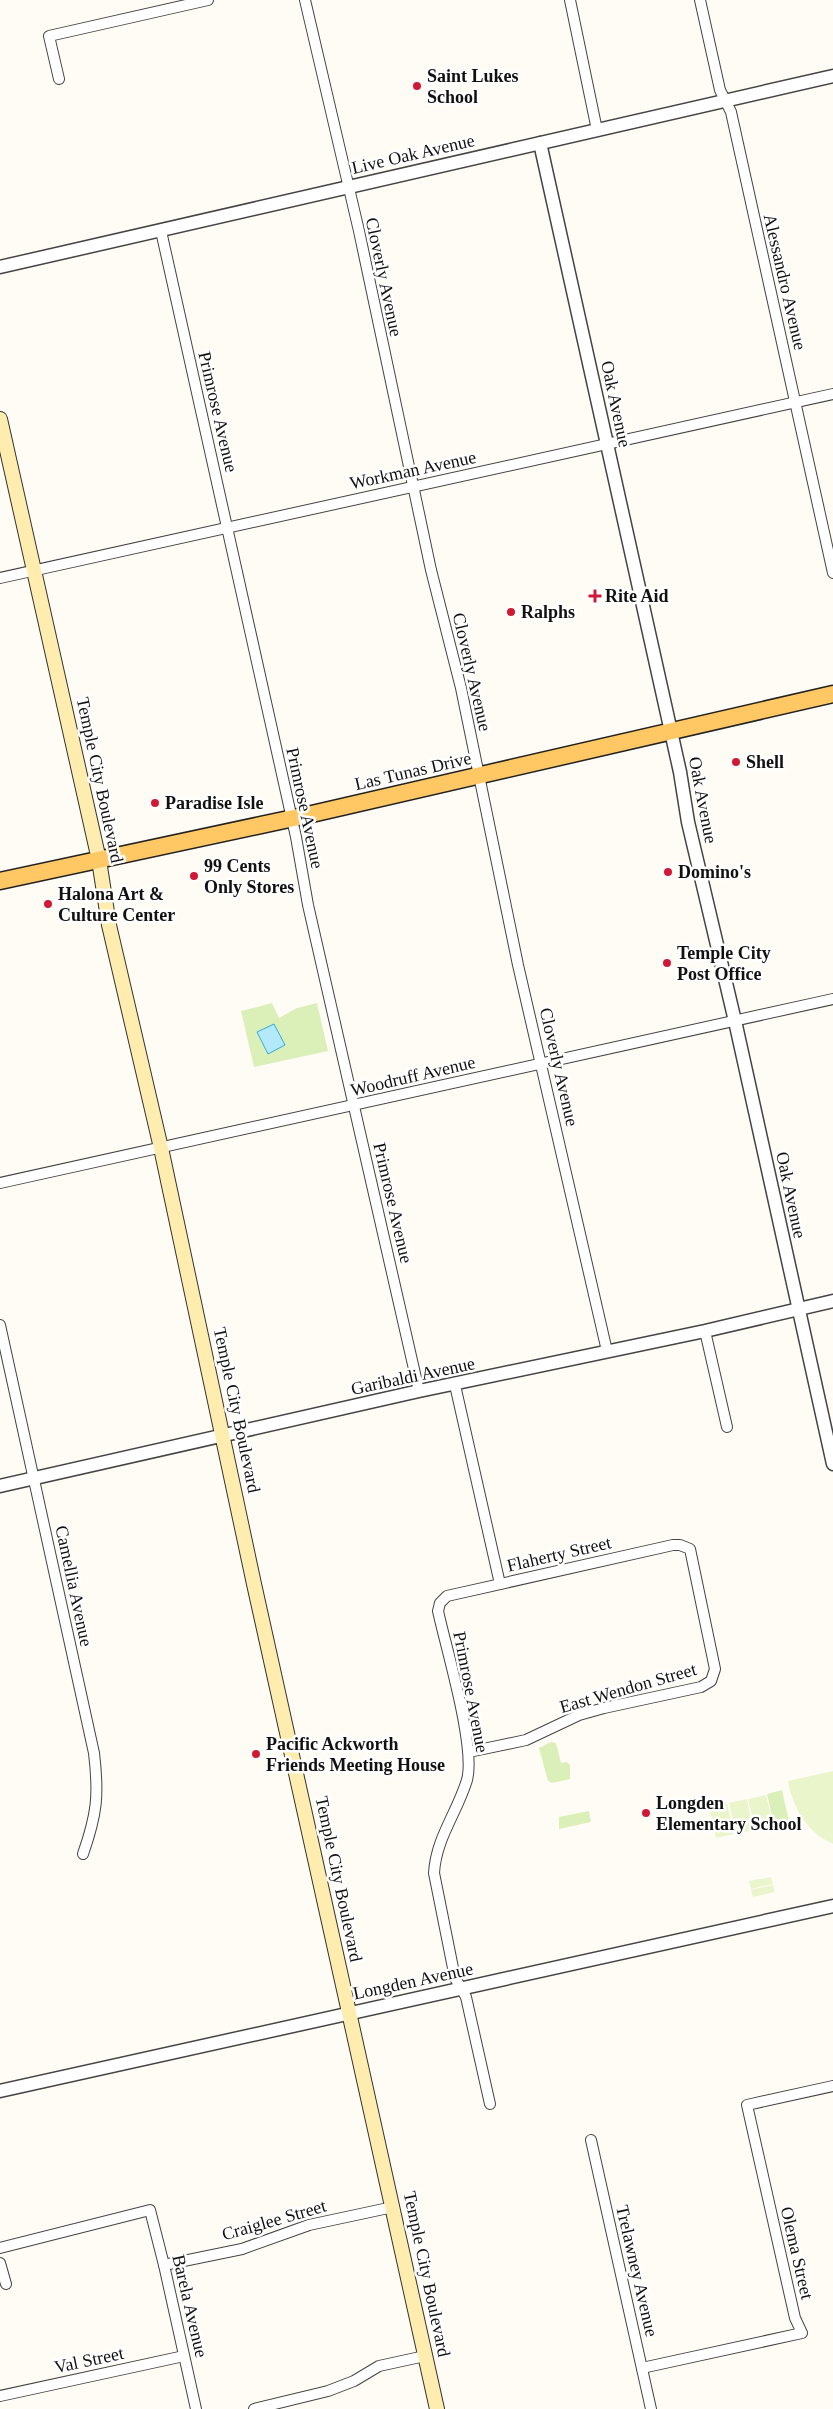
<svg xmlns="http://www.w3.org/2000/svg" width="833" height="2409" font-family="'Times New Roman',serif">
  <style>
    .green { fill: #dbefb9 }
    .pitch { fill: #ebf5cc }
    .water { fill: #b4e9fc; stroke: #33abdb }
    .lines { fill: none; stroke-linecap: round; stroke-linejoin: round }
    .minor-casing { stroke: #444; stroke-width: 12 }
    .tertiary-casing { stroke: #444; stroke-width: 15 }
    .secondary-casing { stroke: #333; stroke-width: 16 }
    .primary-casing { stroke: #222; stroke-width: 19 }
    .minor { stroke: #fff; stroke-width: 10 }
    .tertiary { stroke: #fff; stroke-width: 12 }
    .secondary { stroke: #ffedb0; stroke-width: 14 }
    .primary { stroke: #ffc865; stroke-width: 16 }
    .poi-dot { fill: #d01937; stroke: #fff; stroke-width: 2 }
    .labels { text-anchor: middle; dominant-baseline: central; stroke-width: 5; stroke-linejoin: round; paint-order: stroke }
    .poi-label { font-size: 18px; font-weight: bold; fill: #111; stroke: #fff; text-anchor: start }
    .street-label { font-size: 18px; fill: #111; stroke: #fff }
  </style>
  <rect width="100%" height="100%" fill="#fffcf5"/>
  <!-- green -->
  <g class="green">
    <polygon points="272,1003 279,1018 297,1008 317,1003 328,1051 254,1067 241,1011"/>
    <polygon points="551,1742 556,1743 561,1763 567,1762 570,1765 570,1779 552,1783 548,1781 539,1748"/>
    <polygon points="782,1790 789,1822 785,1828 775,1830 767,1794"/>
    <polygon points="589,1811 591,1822 559,1829 559,1817"/>
  </g>
  <!-- pitch -->
  <g class="pitch">
    <path d="M 833,1771 L 833,1844 C 807,1832 793,1809 788,1781 Z"/>
    <polygon points="766,1795 773,1825 755,1829 748,1799"/>
    <polygon points="747,1799 753,1830 736,1834 729,1803"/>
    <polygon points="727,1803 734,1834 716,1838 709,1807"/>
    <polygon points="771,1877 773,1884 751,1889 749,1881"/>
    <polygon points="773,1885 775,1892 753,1897 751,1890"/>
  </g>
  <!-- water -->
  <polygon class="water" points="274,1024 285,1045 268,1054 257,1032"/>
  <g class="lines">
    <!-- minor casing -->
    <g class="minor-casing">
      <g id="minor">
        <polyline points="305,0 359,231 431,570 461,688 518,965 607,1351"/>
        <polyline points="570,0 597,130"/>
        <polyline points="700,0 720,90 731,112 833,573"/>
        <polyline points="59,79 49,36 208,0"/>
        <polyline points="161,231 296,837 308,905 419,1391"/>
        <polyline points="0,578 833,394"/>
        <polyline points="0,1183 833,999"/>
        <path d="M 0,1325 L 94,1753 C 99,1795 97,1814 83,1854"/>
        <polyline points="705,1331 727,1427"/>
        <polyline points="455,1385 500,1584"/>
        <path d="M 469,1752 L 526,1740 L 579,1715 L 604,1708 L 701,1687 L 711,1681 L 715,1669 L 690,1549 L 680,1545 L 673,1545 L 447,1596 L 440,1603 L 438,1611 C 446,1648 476,1747 467,1780 C 457,1813 436,1838 434,1873 L 455,1978 L 466,1997 L 490,2104"/>
        <polyline points="591,2140 651,2409"/>
        <polyline points="0,2248 150,2210 164,2265 196,2409"/>
        <polyline points="0,2263 6,2284"/>
        <polyline points="164,2265 242,2249 309,2225 393,2207"/>
        <polyline points="642,2368 802,2333 795,2318 747,2105 833,2086"/>
        <polyline points="0,2396 184,2356"/>
        <polyline points="254,2409 328,2391 354,2381 379,2366 425,2356"/>
      </g>
    </g>
    <!-- tertiary casing -->
    <g class="tertiary-casing">
      <g id="tertiary">
        <polyline points="540,143 680,772 688,822 735,1021 833,1464"/>
        <polyline points="0,267 833,76"/>
        <polyline points="0,1486 419,1391 705,1331 833,1301"/>
        <polyline points="0,2091 833,1906"/>
      </g>
    </g>
    <!-- secondary casing -->
    <g class="secondary-casing">
      <polyline id="secondary" points="0,419 99,860 109,925 161,1148 254,1584 437,2409"/>
    </g>
    <!-- primary casing -->
    <g class="primary-casing">
      <polyline id="primary" points="0,881 303,816 833,694"/>
    </g>
    <!-- minor -->
    <use href="#minor" class="minor"/>
    <!-- tertiary -->
    <use href="#tertiary" class="tertiary"/>
    <!-- secondary -->
    <use href="#secondary" class="secondary"/>
    <!-- primary -->
    <use href="#primary" class="primary"/>
  </g>
  <!-- markers -->
  <g class="poi-dot">
    <circle cx="417" cy="86" r="5"/>
    <path d="M592.5 588.5h5v5h5v5h-5v5h-5v-5h-5v-5h5z"/>
    <circle cx="511" cy="612" r="5"/>
    <circle cx="736" cy="762" r="5"/>
    <circle cx="155" cy="803" r="5"/>
    <circle cx="668" cy="872" r="5"/>
    <circle cx="194" cy="876" r="5"/>
    <circle cx="48" cy="904" r="5"/>
    <circle cx="667" cy="963" r="5"/>
    <circle cx="256" cy="1754" r="5"/>
    <circle cx="646" cy="1813" r="5"/>
  </g>
  <g class="labels">
    <!-- poi labels -->
    <g class="poi-label">
      <text x="427" y="76">Saint Lukes<tspan x="427" dy="21">School</tspan></text>
      <text x="605" y="596">Rite Aid</text>
      <text x="521" y="612">Ralphs</text>
      <text x="746" y="762">Shell</text>
      <text x="165" y="803">Paradise Isle</text>
      <text x="204" y="866">99 Cents<tspan x="204" dy="21">Only Stores</tspan></text>
      <text x="678" y="872">Domino's</text>
      <text x="58" y="894">Halona Art &amp;<tspan x="58" dy="21">Culture Center</tspan></text>
      <text x="677" y="953">Temple City<tspan x="677" dy="21">Post Office</tspan></text>
      <text x="266" y="1744">Pacific Ackworth<tspan x="266" dy="21">Friends Meeting House</tspan></text>
      <text x="656" y="1803">Longden<tspan x="656" dy="21">Elementary School</tspan></text>
    </g>
    <!-- street labels -->
    <g class="street-label">
      <text transform="translate(413 154) rotate(-13)">Live Oak Avenue</text>
      <text transform="translate(384 277) rotate(78)">Cloverly Avenue</text>
      <text transform="translate(785 282) rotate(77)">Alessandro Avenue</text>
      <text transform="translate(616 404) rotate(78)">Oak Avenue</text>
      <text transform="translate(218 412) rotate(77)">Primrose Avenue</text>
      <text transform="translate(413 470) rotate(-12)">Workman Avenue</text>
      <text transform="translate(472 672) rotate(77)">Cloverly Avenue</text>
      <text transform="translate(413 771) rotate(-13)">Las Tunas Drive</text>
      <text transform="translate(100 780) rotate(78)">Temple City Boulevard</text>
      <text transform="translate(703 800) rotate(79)">Oak Avenue</text>
      <text transform="translate(305 808) rotate(78)">Primrose Avenue</text>
      <text transform="translate(559 1067) rotate(77)">Cloverly Avenue</text>
      <text transform="translate(413 1076) rotate(-13)">Woodruff Avenue</text>
      <text transform="translate(791 1195) rotate(78)">Oak Avenue</text>
      <text transform="translate(393 1203) rotate(77)">Primrose Avenue</text>
      <text transform="translate(413 1376) rotate(-12)">Garibaldi Avenue</text>
      <text transform="translate(237 1410) rotate(78)">Temple City Boulevard</text>
      <text transform="translate(559 1554) rotate(-13)">Flaherty Street</text>
      <text transform="translate(74 1586) rotate(78)">Camellia Avenue</text>
      <text transform="translate(628 1688) rotate(-16)">East Wendon Street</text>
      <text transform="translate(471 1692) rotate(79)">Primrose Avenue</text>
      <text transform="translate(339 1879) rotate(78)">Temple City Boulevard</text>
      <text transform="translate(413 1981) rotate(-12)">Longden Avenue</text>
      <text transform="translate(274 2220) rotate(-16)">Craiglee Street</text>
      <text transform="translate(797 2253) rotate(77)">Olema Street</text>
      <text transform="translate(637 2271) rotate(77)">Trelawney Avenue</text>
      <text transform="translate(427 2274) rotate(78)">Temple City Boulevard</text>
      <text transform="translate(190 2306) rotate(77)">Barela Avenue</text>
      <text transform="translate(89 2360) rotate(-12)">Val Street</text>
    </g>
  </g>
</svg>
